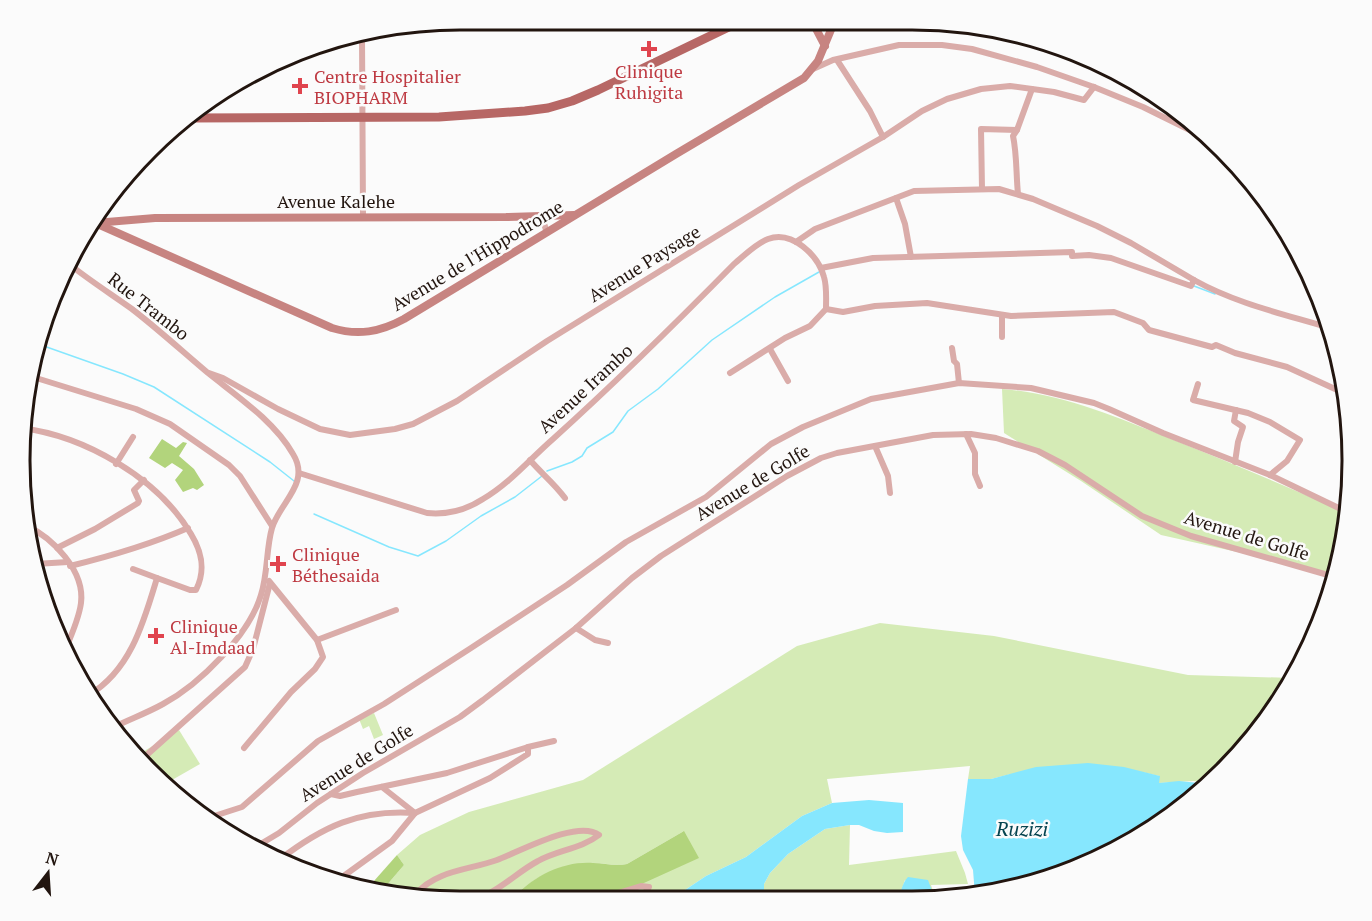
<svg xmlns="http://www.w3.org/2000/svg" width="1372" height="921" font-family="'PT Serif',serif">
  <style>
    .green { fill: #d5ebb6 }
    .forest { fill: #b2d47c }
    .water { fill: #86e7fe }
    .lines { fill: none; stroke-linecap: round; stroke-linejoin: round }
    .stream { stroke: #86e7fe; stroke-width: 1.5 }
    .street { stroke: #daaca9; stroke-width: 6 }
    .secondary { stroke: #c78481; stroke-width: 8 }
    .primary { stroke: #b76765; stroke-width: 9 }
    .health-dot { fill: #e0444e; stroke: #fbfbfb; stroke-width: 2 }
    .labels { text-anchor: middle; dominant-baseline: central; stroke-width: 5; stroke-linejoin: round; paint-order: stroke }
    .health-label { font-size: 18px; fill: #be3a42; stroke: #fbfbfb; text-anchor: start }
    .street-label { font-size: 18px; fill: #22150f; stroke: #fbfbfb }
    .water-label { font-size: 20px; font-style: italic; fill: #054450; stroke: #fbfbfb }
    .rim { fill: none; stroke: #22150f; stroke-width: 3 }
  </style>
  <rect width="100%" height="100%" fill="#fbfbfb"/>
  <!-- green -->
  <g class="green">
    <path d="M 1002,389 C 1059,393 1116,417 1169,438 C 1229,462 1288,487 1347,513 L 1344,546 L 1334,581 L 1305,567 L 1161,535 L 1081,481 L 1004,433 Z"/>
    <path d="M 880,623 L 994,636 L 1188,675 L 1293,678 C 1273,715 1242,757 1209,784 L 1194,781 L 1159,783 L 1159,776 L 1142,772 L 1011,774 L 991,779 L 968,779 L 970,766 L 827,779 L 832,803 L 802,816 L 746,857 L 706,876 L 673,898 L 613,897 L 684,831 L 627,864 C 616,867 605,863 594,863 C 564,863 537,874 516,895 L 380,893 L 404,865 L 397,855 L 420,835 L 469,812 L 583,780 L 797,646 Z"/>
    <polygon points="374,713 383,735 374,739 369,726 363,729 359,719"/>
    <polygon points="179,730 200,764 165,784 149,773 136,756"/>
    <polygon points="850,825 849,865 956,851 965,873 968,884 931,885 935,897 935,899 935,897 905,880 899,897 894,901 764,899 764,884 770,873 788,854 825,829"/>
  </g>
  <!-- forest -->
  <g class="forest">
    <polygon points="162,439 176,448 183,442 187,443 179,456 194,469 204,485 197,490 193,488 183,492 175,480 183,470 172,463 165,468 149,458"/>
    <path d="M 684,831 L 699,858 L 613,897 L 516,895 C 536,875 564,861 593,863 C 605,863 616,867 627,864 Z"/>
    <polygon points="397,855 404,865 380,893 366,890"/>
  </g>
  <!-- water -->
  <g class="water">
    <path d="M 1088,763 L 1124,767 L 1160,776 L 1159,783 L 1179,781 L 1209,784 C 1192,798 1174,816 1155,828 C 1102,861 1037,889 975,895 L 973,870 L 963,850 L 961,836 L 968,779 L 991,779 L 1036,767 Z"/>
    <polygon points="869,800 903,803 903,832 887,833 874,831 859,825 850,825 825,829 788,854 770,873 764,884 764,899 673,898 706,876 746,857 802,816 832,803"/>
    <path d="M 908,877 L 928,880 L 935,899 L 894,901 C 902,895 901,884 908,877 Z"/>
  </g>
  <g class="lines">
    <!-- stream -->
    <g class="stream">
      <polyline points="1194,286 1215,294"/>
      <polyline points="41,345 123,374 154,387 270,462 294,481"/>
      <polyline points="547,471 572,462 582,456 587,448 613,432 628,411 658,389 712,340 775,297 819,272"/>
      <polyline points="314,514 389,547 418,556 446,541 481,516 515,497 542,476"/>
    </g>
    <!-- street -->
    <g class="street">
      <polyline points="362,36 363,217"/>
      <polyline points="837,60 870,111 883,137"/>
      <polyline points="813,69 833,60 899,45 942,45 972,49 1037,67 1094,87 1143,107 1214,142"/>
      <path d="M 1017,130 L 1013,136 C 1017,154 1016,175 1018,194"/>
      <polyline points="982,189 981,129 1017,130 1032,89"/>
      <polyline points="896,198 905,224 911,257"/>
      <polyline points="542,217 547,233"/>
      <polyline points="796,242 815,229 914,191 999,189 1033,199 1097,226 1131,243 1194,280"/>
      <path d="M 69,264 C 89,280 111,294 132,309 C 158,329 183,352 208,373 C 238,397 274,421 293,454 C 311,483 280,502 272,528 C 266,549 268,573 261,595 C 249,635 200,684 163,704 C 147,713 130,719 114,727"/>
      <path d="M 821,268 L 873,258 L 1072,252 L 1072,256 L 1089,255 L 1111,258 L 1191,286 L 1194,280 C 1237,304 1284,314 1330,328"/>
      <polyline points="826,309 843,312 875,306 927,303 1011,316 1114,312 1143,323 1149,330 1212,347 1216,345 1235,353 1287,367 1346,394"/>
      <polyline points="1002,337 1002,315"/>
      <polyline points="952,348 954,361 957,364 959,383"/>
      <polyline points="770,349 788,381"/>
      <polyline points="209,373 223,378 278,409 320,429 350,435 395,429 413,424 457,401 547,341 799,185 883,137 922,111 947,99 981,89 1010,86 1054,92 1084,100 1094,87"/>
      <polyline points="730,373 785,338 810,326 826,309"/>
      <polyline points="33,377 136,409 170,424 229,465 240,476 272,526"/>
      <polyline points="1198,384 1193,400 1248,413 1270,422 1300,440 1287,461 1270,475"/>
      <path d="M 21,428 C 85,436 158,478 191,534 C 202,552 206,570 196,590 L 190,590 L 157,578 C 144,621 131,670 89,695"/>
      <polyline points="966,434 975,453 975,474 980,486"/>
      <polyline points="875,446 888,476 890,493"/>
      <path d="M 530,460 C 541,473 554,483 565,498"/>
      <polyline points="1235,462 1238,442 1243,427 1234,421 1236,410"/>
      <polyline points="116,464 133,437"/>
      <path d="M 299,473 L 427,513 C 447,515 466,510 483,499 C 509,484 530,459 553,439 C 615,383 675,324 734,264 C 744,256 755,244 768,239 C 792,230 818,255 824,277 C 827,287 826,298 826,309"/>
      <path d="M 27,526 C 53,538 85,571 81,603 C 79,618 72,634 66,648"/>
      <polyline points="57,548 95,529 138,503 139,501 134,490 144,480"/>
      <polyline points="35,564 68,562"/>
      <path d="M 70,566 C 111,556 149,545 188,528"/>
      <polyline points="133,569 157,578"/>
      <polyline points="576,628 595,640 608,643"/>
      <polyline points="317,640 396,610"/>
      <polyline points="244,748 291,692 315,669 323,657 317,640 269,581"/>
      <polyline points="140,761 245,667 253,649 270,583"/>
      <polyline points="382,787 415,813"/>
      <polyline points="331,794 340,796 357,792 447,773 528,747 554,741"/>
      <polyline points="211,817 242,807 318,741 384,704 471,648 567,585 626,542 706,497 771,444 803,427 871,399 959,383 1031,388 1094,403 1109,409 1163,433 1270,475 1347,512"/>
      <polyline points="254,848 279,833 317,803 363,773 460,717 483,700 576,628 632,578 661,556 787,476 821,458 837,453 933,435 971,434 996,438 1038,451 1065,465 1142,516 1191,536 1335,577"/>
      <path d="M 279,860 C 322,827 359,809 415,813"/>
      <polyline points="343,882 345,875 392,841 415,813 490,778 528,754 528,747"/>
      <path d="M 416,894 C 436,870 470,870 497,860 C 519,852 578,819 599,835 C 581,849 557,850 538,861 C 519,871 505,886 486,895"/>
      <polyline points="605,897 641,886 649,887 647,891 638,897"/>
    </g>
    <!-- secondary -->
    <g class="secondary">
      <polyline points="814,25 825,46"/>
      <path d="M 93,222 L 332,328 C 358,336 380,332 404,319 L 676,154 L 804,78 L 818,61 L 833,25"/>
      <polyline points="95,223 155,218 506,217 574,215"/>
    </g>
    <!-- primary -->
    <polyline class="primary" points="190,118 439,117 525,111 548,108 572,101 598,90 735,24"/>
  </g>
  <!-- markers -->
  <g class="health-dot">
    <path d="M646 40h6v6h6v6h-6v6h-6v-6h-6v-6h6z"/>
    <path d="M297 77h6v6h6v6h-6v6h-6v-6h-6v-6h6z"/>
    <path d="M275 555h6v6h6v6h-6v6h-6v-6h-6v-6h6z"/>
    <path d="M153 627h6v6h6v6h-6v6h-6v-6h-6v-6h6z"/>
  </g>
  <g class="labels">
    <!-- health labels -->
    <g class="health-label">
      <text x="649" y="71" text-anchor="middle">Clinique<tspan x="649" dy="21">Ruhigita</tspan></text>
      <text x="314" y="76">Centre Hospitalier<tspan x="314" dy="21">BIOPHARM</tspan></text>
      <text x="292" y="554">Clinique<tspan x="292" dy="21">Béthesaida</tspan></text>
      <text x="170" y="626">Clinique<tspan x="170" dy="21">Al-Imdaad</tspan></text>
    </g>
    <!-- street labels -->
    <g class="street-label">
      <text x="336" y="201">Avenue Kalehe</text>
      <text transform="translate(477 255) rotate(-31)">Avenue de l'Hippodrome</text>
      <text transform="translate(644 263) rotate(-32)">Avenue Paysage</text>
      <text transform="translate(149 306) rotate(38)">Rue Trambo</text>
      <text transform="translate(585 388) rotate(-43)">Avenue Irambo</text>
      <text transform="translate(752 482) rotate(-31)">Avenue de Golfe</text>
      <text transform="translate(1247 535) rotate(17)">Avenue de Golfe</text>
      <text transform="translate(356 762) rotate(-32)">Avenue de Golfe</text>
    </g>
    <!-- water labels -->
    <g class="water-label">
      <text x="1022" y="828">Ruzizi</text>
    </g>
  </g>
  <!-- crop -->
  <path d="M0 0H1372V921H0ZM460 30H912A430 430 0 0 1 1342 460V461A430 430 0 0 1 912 891H460A430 430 0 0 1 30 461V460A430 430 0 0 1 460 30Z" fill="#fbfbfb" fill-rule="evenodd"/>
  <path class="rim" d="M460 30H912A430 430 0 0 1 1342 460V461A430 430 0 0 1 912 891H460A430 430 0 0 1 30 461V460A430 430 0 0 1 460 30Z"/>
  <!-- north arrow -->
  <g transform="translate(48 873) rotate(17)" stroke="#fbfbfb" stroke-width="4.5" paint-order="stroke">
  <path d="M0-4.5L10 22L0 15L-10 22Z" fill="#22150f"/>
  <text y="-9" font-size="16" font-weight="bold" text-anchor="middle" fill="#22150f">N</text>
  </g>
</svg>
